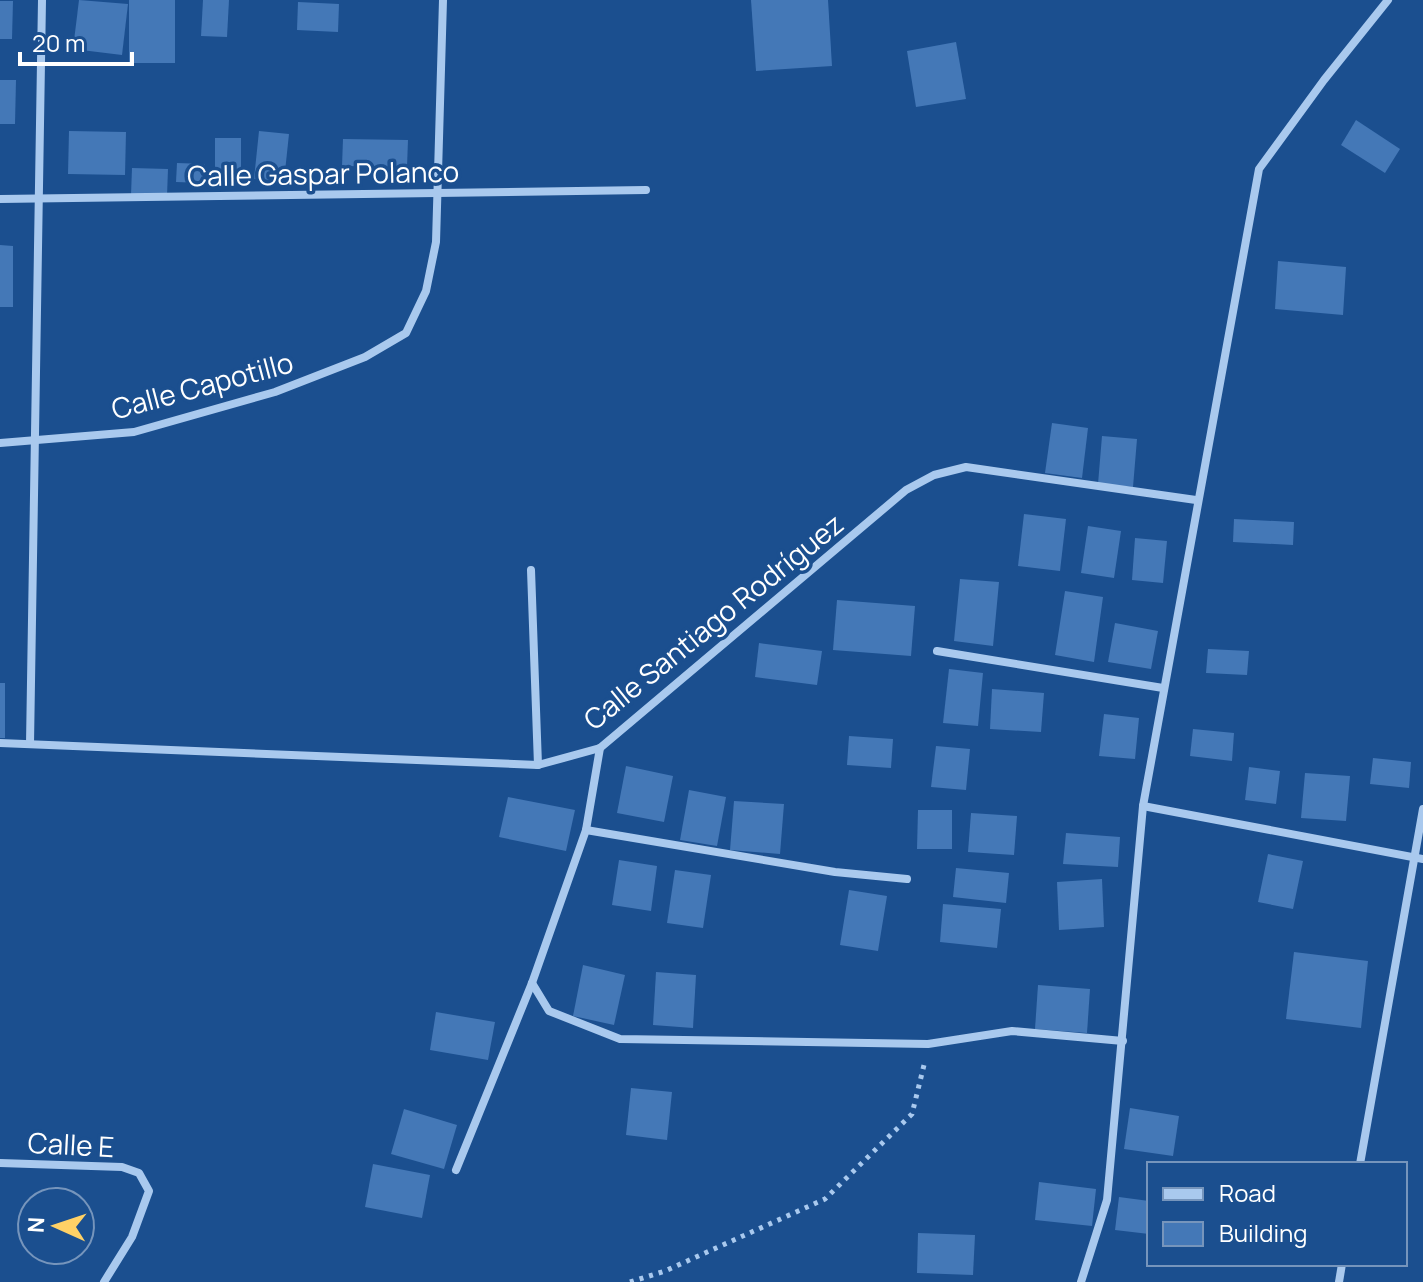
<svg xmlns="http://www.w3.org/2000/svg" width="1423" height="1282" font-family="Manrope,sans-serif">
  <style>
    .building { fill: #4478b7 }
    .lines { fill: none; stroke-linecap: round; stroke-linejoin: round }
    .path { stroke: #a9c9ee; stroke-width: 5; stroke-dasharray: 4 6; stroke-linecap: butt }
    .minor { stroke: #a9c9ee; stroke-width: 8 }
    .labels { text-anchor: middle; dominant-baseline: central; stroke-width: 7; stroke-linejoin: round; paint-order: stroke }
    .street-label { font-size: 28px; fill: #fff; stroke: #1b4f8f }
  </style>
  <rect width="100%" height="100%" fill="#1b4f8f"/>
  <!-- building -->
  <g class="building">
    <polygon points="79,0 128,4 122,55 73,49"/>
    <rect x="129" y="0" width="46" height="63"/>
    <polygon points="203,0 229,0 227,37 201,36"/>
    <polygon points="751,0 828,0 832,66 756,71"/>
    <polygon points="0,1 13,1 12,39 0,39"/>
    <polygon points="298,2 339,4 338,32 297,30"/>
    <polygon points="956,42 966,99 916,107 907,51"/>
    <polygon points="0,80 16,80 15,124 0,124"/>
    <polygon points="1356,120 1400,149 1385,173 1341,145"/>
    <polygon points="69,131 126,132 125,175 68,174"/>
    <polygon points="259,131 289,134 284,181 254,179"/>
    <rect x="215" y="138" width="26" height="48"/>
    <polygon points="343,139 408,140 407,167 342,166"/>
    <polygon points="177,163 205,164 204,183 176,182"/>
    <polygon points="132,168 168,169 167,196 131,195"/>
    <polygon points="0,245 13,246 13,307 0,307"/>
    <polygon points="1278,261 1346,267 1343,315 1275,309"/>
    <polygon points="1052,423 1088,428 1082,478 1045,473"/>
    <polygon points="1102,436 1137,439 1133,487 1098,484"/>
    <polygon points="1024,514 1066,519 1060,571 1018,566"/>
    <polygon points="1234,519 1294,522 1293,545 1233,542"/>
    <polygon points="1088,526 1121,531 1114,578 1081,573"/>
    <polygon points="1135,538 1167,541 1163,583 1132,580"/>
    <polygon points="960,579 999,582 993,646 954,641"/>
    <polygon points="1065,591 1103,597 1094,662 1055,655"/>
    <polygon points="837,600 915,606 911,656 833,650"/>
    <polygon points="1115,623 1158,631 1151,669 1108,662"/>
    <polygon points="759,643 822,651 817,685 755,677"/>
    <polygon points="1208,649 1249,651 1247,675 1206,673"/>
    <polygon points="949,669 983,673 978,726 943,723"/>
    <rect x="0" y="683" width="5" height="55"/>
    <polygon points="992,689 1044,693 1041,732 990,729"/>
    <polygon points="1104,714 1139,718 1135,759 1099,756"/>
    <polygon points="1193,729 1234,733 1232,761 1190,756"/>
    <polygon points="849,736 893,739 891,768 847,765"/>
    <polygon points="936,746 970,749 966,790 931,787"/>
    <polygon points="1373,758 1411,762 1409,788 1370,784"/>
    <polygon points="626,766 673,776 664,822 617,813"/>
    <polygon points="1249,767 1280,771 1276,804 1245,800"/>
    <polygon points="1305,773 1350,776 1346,821 1301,818"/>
    <polygon points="689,790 726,797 717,846 680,840"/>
    <polygon points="508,797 575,810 566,851 499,837"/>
    <polygon points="734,801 784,804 780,854 730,850"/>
    <polygon points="918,810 952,810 952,849 917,849"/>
    <polygon points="971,813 1017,816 1014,855 968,852"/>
    <polygon points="1066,833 1120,837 1118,867 1063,864"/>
    <polygon points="1268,854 1303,861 1293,909 1258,902"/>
    <polygon points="619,860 657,866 651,911 612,905"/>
    <polygon points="956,868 1009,873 1006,903 953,897"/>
    <polygon points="675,870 711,875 703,928 667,923"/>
    <polygon points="1102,879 1104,927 1059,930 1057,882"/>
    <polygon points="849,890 887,896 878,951 840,945"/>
    <polygon points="943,904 1001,909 997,948 940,942"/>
    <polygon points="1294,952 1368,961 1361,1028 1286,1019"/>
    <polygon points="583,965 625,975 614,1025 573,1016"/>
    <polygon points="656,972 696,975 693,1028 653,1025"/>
    <polygon points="1038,985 1090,989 1087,1033 1035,1029"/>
    <polygon points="436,1012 495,1022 488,1060 430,1050"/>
    <polygon points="631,1088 672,1092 667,1140 626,1135"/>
    <polygon points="1130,1108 1179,1116 1173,1156 1124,1149"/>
    <polygon points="404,1109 457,1125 444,1169 391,1154"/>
    <polygon points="373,1164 430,1175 422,1218 365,1207"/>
    <polygon points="1039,1182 1096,1189 1092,1226 1035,1220"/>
    <polygon points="1119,1197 1149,1201 1149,1234 1115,1230"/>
    <polygon points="918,1233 975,1235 973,1275 917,1273"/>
  </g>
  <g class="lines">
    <!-- path -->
    <polyline class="path" points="630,1282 665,1271 825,1199 912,1114 924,1065"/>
    <!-- minor -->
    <g class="minor">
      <polyline points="0,199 646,190"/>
      <polyline points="0,443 134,432 275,392 365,357 406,333 426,291 436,242 443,0"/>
      <polyline points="531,570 538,765"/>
      <polyline points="937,651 1163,688"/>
      <polyline points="0,743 538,765 600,748 906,490 934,475 966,467 1196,500"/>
      <polyline points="30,744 42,0"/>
      <polyline points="1143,806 1423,859"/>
      <polyline points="586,830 835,872 907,879"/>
      <polyline points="532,983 549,1011 620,1039 928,1044 1012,1031 1123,1041"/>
      <polyline points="0,1163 122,1167 139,1173 149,1191 132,1237 104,1282"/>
      <polyline points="1360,1164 1423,809"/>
      <polyline points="456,1170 532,983 586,830 600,748"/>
      <polyline points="1081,1282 1107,1200 1143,806 1259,169 1324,80 1388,0"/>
      <polyline points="1339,1282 1342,1264"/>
    </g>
  </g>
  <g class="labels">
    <!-- street labels -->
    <g class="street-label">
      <text transform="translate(323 173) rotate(-1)">Calle Gaspar Polanco</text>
      <text transform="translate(202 385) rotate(-15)">Calle Capotillo</text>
      <text transform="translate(713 621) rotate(-39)">Calle Santiago Rodríguez</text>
      <text transform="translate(71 1144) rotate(3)">Calle E</text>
    </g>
  </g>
  <!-- legend -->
  <rect x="1147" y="1162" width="260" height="104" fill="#1b4f8f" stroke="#7695bc" stroke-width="2"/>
  <rect x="1163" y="1188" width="40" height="12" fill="#a9c9ee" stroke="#7695bc" stroke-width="2"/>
  <text x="1219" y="1202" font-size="24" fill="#ffffff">Road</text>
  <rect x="1163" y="1222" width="40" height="24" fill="#4478b7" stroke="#7695bc" stroke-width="2"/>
  <text x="1219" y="1242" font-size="24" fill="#ffffff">Building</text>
  <!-- north arrow -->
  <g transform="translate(56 1226) rotate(273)"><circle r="38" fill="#1b4f8f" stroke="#7695bc" stroke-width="2"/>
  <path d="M0-6L14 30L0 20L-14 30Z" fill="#ffd166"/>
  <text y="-12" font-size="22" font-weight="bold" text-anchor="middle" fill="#ffffff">N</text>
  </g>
  <!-- scale -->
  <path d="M20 52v12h112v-12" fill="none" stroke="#ffffff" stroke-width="4"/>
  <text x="32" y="52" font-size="24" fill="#ffffff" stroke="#1b4f8f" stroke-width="6" paint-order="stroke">20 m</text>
</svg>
